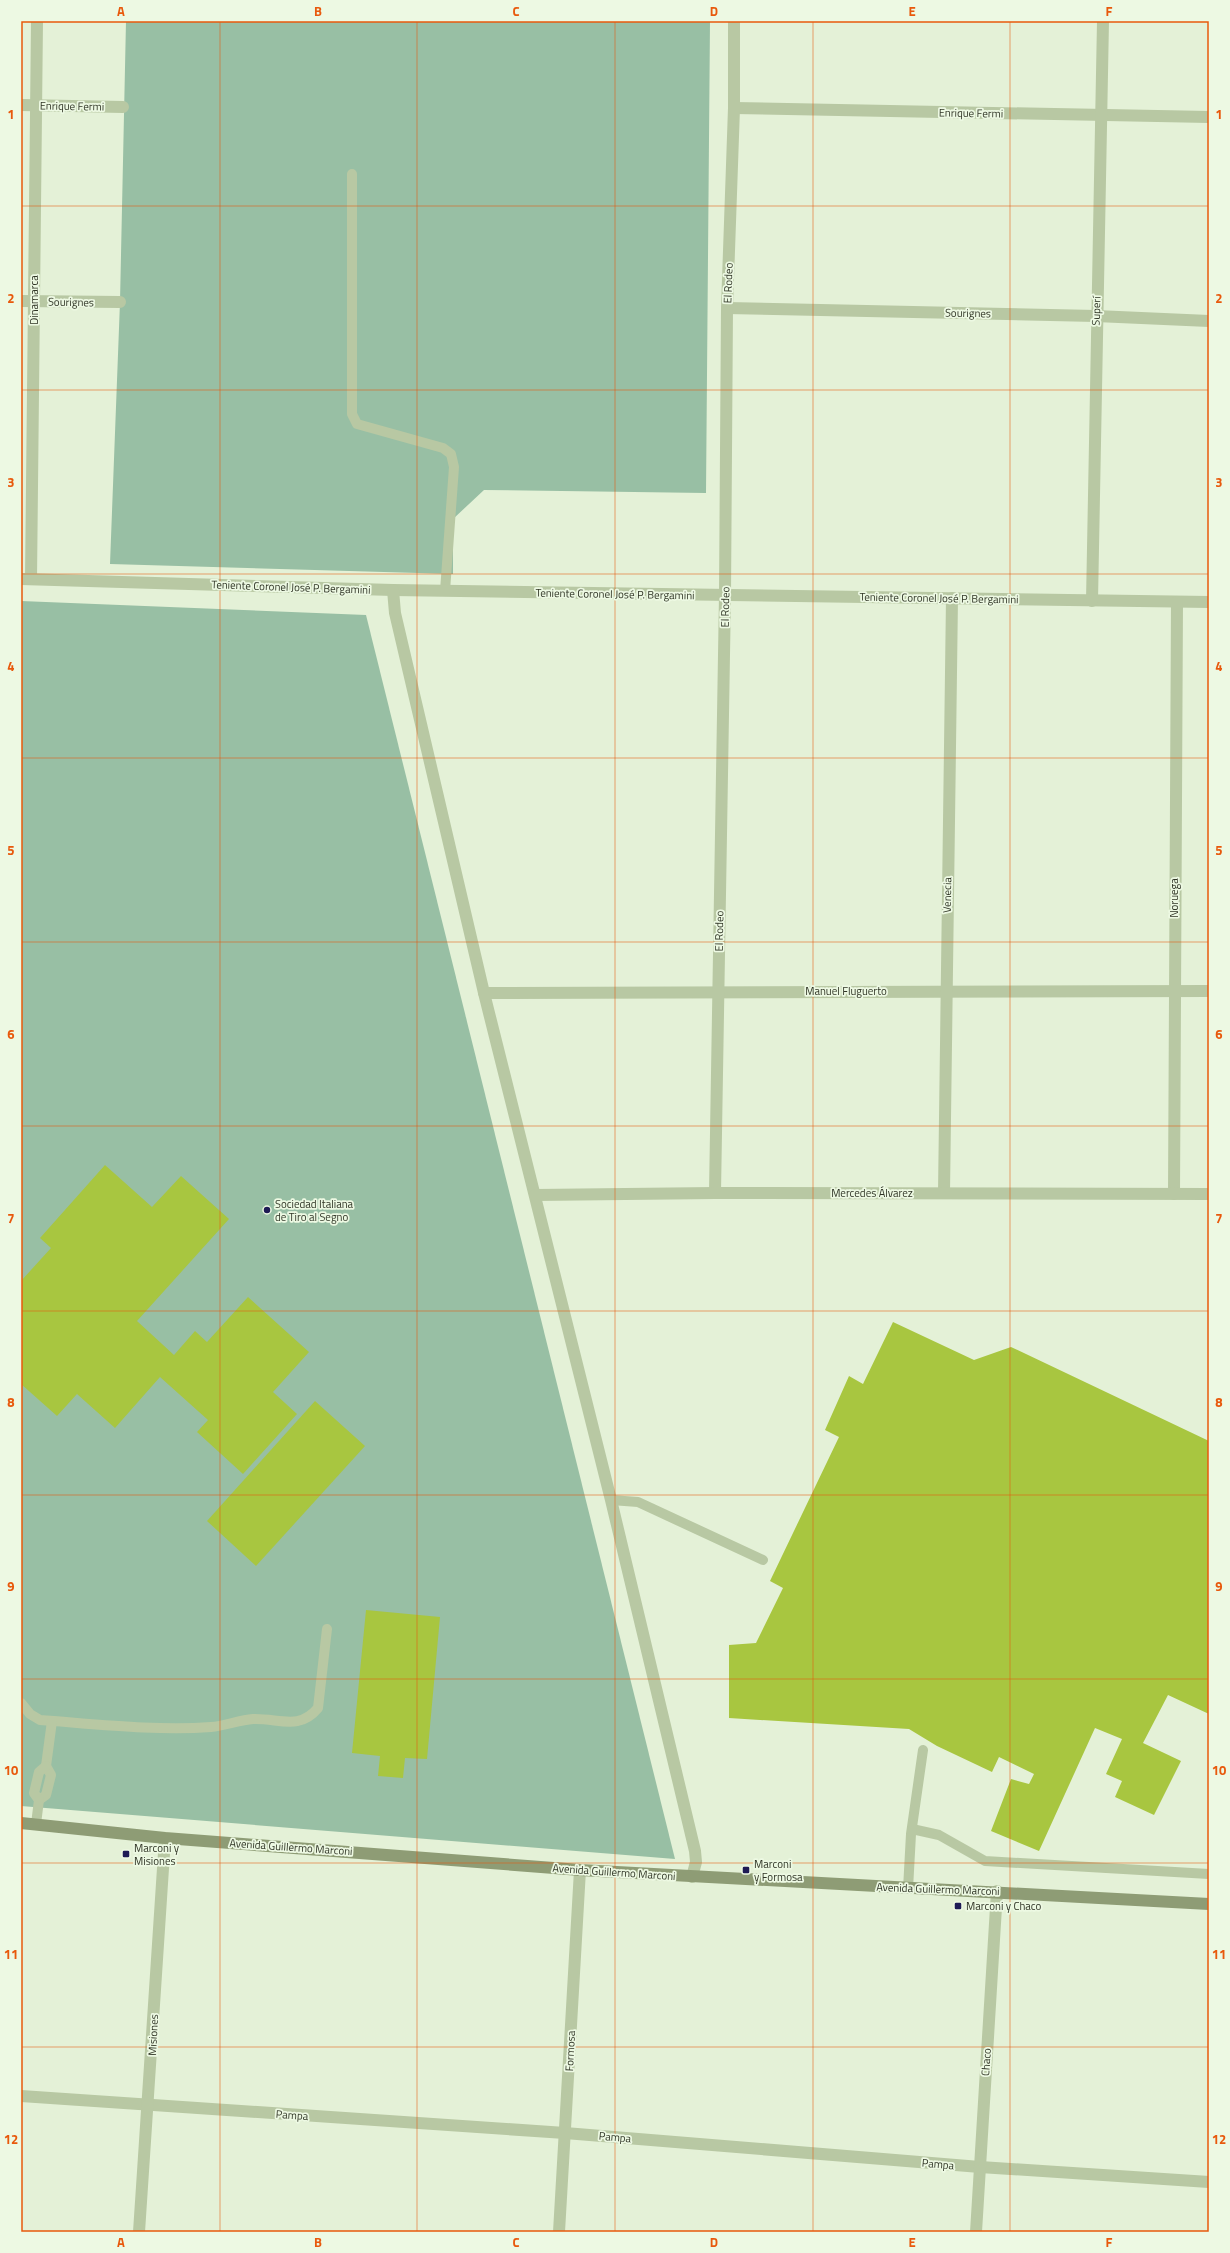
<svg xmlns="http://www.w3.org/2000/svg" width="1230" height="2253" font-family="'Titillium Web',sans-serif">
  <style>
    .pitch { fill: #98bfa4 }
    .building { fill: #a8c640 }
    .lines { fill: none; stroke-linecap: round; stroke-linejoin: round }
    .lane { stroke: #b8c8a3; stroke-width: 10 }
    .street { stroke: #b8c8a3; stroke-width: 12 }
    .secondary { stroke: #8e9c75; stroke-width: 12 }
    .grid { fill: none; stroke: #e8590c; stroke-width: 1; stroke-opacity: 0.55 }
    .poi-dot { fill: #1e1b55; stroke: #edf9e3; stroke-width: 1.5 }
    .labels { text-anchor: middle; dominant-baseline: central; stroke-width: 3.5; stroke-linejoin: round; paint-order: stroke }
    .street-label { font-size: 11px; fill: #2f3425; stroke: #edf9e3 }
    .poi-label { font-size: 11px; fill: #2f3425; stroke: #edf9e3; text-anchor: start }
    .neatline { fill: none; stroke: #e8590c; stroke-width: 1.5 }
    .grid-label { font-size: 13px; text-anchor: middle; font-weight: bold; fill: #e8590c }
  </style>
  <rect width="100%" height="100%" fill="#e4f1d7"/>
  <!-- pitch -->
  <g class="pitch">
    <polygon points="126,21 710,21 706,493 484,490 453,519 453,574 110,564 120,302"/>
    <polygon points="21,601 366,615 675,1859 21,1806"/>
  </g>
  <!-- building -->
  <g class="building">
    <polygon points="105,1165 152,1207 181,1176 229,1219 137,1321 174,1355 195,1331 207,1342 248,1297 309,1352 273,1392 297,1414 243,1474 197,1432 208,1420 160,1377 115,1428 77,1394 57,1416 21,1384 21,1281 51,1248 40,1238"/>
    <polygon points="893,1322 974,1360 1011,1347 1209,1441 1209,1714 1168,1695 1143,1743 1181,1761 1154,1815 1115,1797 1122,1781 1106,1774 1122,1739 1095,1728 1039,1851 991,1831 1011,1779 1029,1784 1034,1774 999,1757 992,1772 937,1746 909,1729 729,1718 729,1645 756,1643 783,1588 770,1581 839,1437 825,1430 849,1376 863,1384"/>
    <polygon points="315,1401 365,1446 256,1566 207,1521"/>
    <polygon points="366,1610 440,1617 427,1759 405,1758 403,1778 378,1776 380,1756 352,1753"/>
  </g>
  <g class="lines">
    <!-- lane -->
    <g class="lane">
      <polyline points="352,174 352,414 357,424 443,448 451,454 454,467 445,591"/>
      <polyline points="611,1500 638,1502 763,1560"/>
      <path d="M 21,1703 L 30,1714 L 40,1720 C 96,1724 156,1731 211,1727 C 225,1726 239,1720 253,1719 C 279,1718 299,1731 318,1708 L 327,1629"/>
      <polyline points="39,1800 46,1795 51,1775 46,1766 52,1721"/>
      <polyline points="36,1824 39,1800 34,1793 39,1772 46,1766"/>
      <polyline points="912,1829 939,1835 985,1861 1209,1874"/>
      <polyline points="908,1889 911,1834 923,1750"/>
    </g>
    <!-- street -->
    <g class="street">
      <polyline points="21,105 123,107"/>
      <polyline points="734,108 1209,117"/>
      <polyline points="21,301 120,302"/>
      <polyline points="727,308 1096,316 1209,321"/>
      <polyline points="21,579 393,590 1209,602"/>
      <polyline points="31,579 37,21"/>
      <polyline points="393,590 395,613 484,993 611,1500 695,1851 696,1862 692,1877"/>
      <polyline points="1092,601 1103,21"/>
      <polyline points="484,993 1209,991"/>
      <polyline points="715,1193 725,595 727,308 734,108 734,21"/>
      <polyline points="944,1193 952,598"/>
      <polyline points="1174,1194 1177,602"/>
      <polyline points="535,1195 715,1193 1209,1194"/>
      <polyline points="21,2096 565,2133 980,2167 1209,2182"/>
      <polyline points="139,2232 165,1838"/>
      <polyline points="559,2232 580,1870"/>
      <polyline points="976,2232 997,1891"/>
    </g>
    <!-- secondary -->
    <polyline class="secondary" points="21,1823 165,1838 580,1870 1209,1904"/>
  </g>
  <!-- grid -->
  <path class="grid" d="M 220,21 L 220,2232M 417,21 L 417,2232M 615,21 L 615,2232M 813,21 L 813,2232M 1010,21 L 1010,2232M 21,206 L 1209,206M 21,390 L 1209,390M 21,574 L 1209,574M 21,758 L 1209,758M 21,942 L 1209,942M 21,1126 L 1209,1126M 21,1311 L 1209,1311M 21,1495 L 1209,1495M 21,1679 L 1209,1679M 21,1863 L 1209,1863M 21,2047 L 1209,2047"/>
  <!-- markers -->
  <g class="poi-dot">
    <circle cx="267" cy="1210" r="4"/>
    <rect x="122" y="1850" width="8" height="8" rx="2"/>
    <rect x="742" y="1866" width="8" height="8" rx="2"/>
    <rect x="954" y="1902" width="8" height="8" rx="2"/>
  </g>
  <g class="labels">
    <!-- street labels -->
    <g class="street-label">
      <text transform="translate(72 106) rotate(1)">Enrique Fermi</text>
      <text transform="translate(971 113) rotate(1)">Enrique Fermi</text>
      <text transform="translate(728 283) rotate(-88)">El Rodeo</text>
      <text transform="translate(34 300) rotate(-90)">Dinamarca</text>
      <text transform="translate(71 302) rotate(1)">Sourignes</text>
      <text transform="translate(1096 311) rotate(-88)">Superí</text>
      <text transform="translate(968 313) rotate(1)">Sourignes</text>
      <text transform="translate(291 587) rotate(2)">Teniente Coronel José P. Bergamini</text>
      <text transform="translate(615 594) rotate(1)">Teniente Coronel José P. Bergamini</text>
      <text transform="translate(939 598) rotate(1)">Teniente Coronel José P. Bergamini</text>
      <text transform="translate(725 607) rotate(-89)">El Rodeo</text>
      <text transform="translate(947 895) rotate(-89)">Venecia</text>
      <text transform="translate(1174 898) rotate(-90)">Noruega</text>
      <text transform="translate(719 931) rotate(-89)">El Rodeo</text>
      <text x="846" y="991">Manuel Fluguerto</text>
      <text x="872" y="1193">Mercedes Álvarez</text>
      <text transform="translate(291 1847) rotate(4)">Avenida Guillermo Marconi</text>
      <text transform="translate(614 1872) rotate(4)">Avenida Guillermo Marconi</text>
      <text transform="translate(938 1889) rotate(2)">Avenida Guillermo Marconi</text>
      <text transform="translate(153 2035) rotate(-87)">Misiones</text>
      <text transform="translate(570 2051) rotate(-87)">Formosa</text>
      <text transform="translate(986 2062) rotate(-86)">Chaco</text>
      <text transform="translate(292 2115) rotate(4)">Pampa</text>
      <text transform="translate(615 2137) rotate(5)">Pampa</text>
      <text transform="translate(938 2164) rotate(5)">Pampa</text>
    </g>
    <!-- poi labels -->
    <g class="poi-label">
      <text x="275" y="1204">Sociedad Italiana<tspan x="275" dy="13">de Tiro al Segno</tspan></text>
      <text x="134" y="1848">Marconi y<tspan x="134" dy="13">Misiones</tspan></text>
      <text x="754" y="1864">Marconi<tspan x="754" dy="13">y Formosa</tspan></text>
      <text x="966" y="1906">Marconi y Chaco</text>
    </g>
  </g>
  <!-- border -->
  <rect width="1230" height="2253" fill="none" stroke="#edf9e3" stroke-width="44"/>
  <rect x="22" y="22" width="1186" height="2209" class="neatline"/>
  <g class="grid-label">
    <text x="121" y="16">A</text>
    <text x="318" y="16">B</text>
    <text x="516" y="16">C</text>
    <text x="714" y="16">D</text>
    <text x="912" y="16">E</text>
    <text x="1109" y="16">F</text>
    <text x="11" y="119">1</text>
    <text x="1219" y="119">1</text>
    <text x="11" y="303">2</text>
    <text x="1219" y="303">2</text>
    <text x="11" y="487">3</text>
    <text x="1219" y="487">3</text>
    <text x="11" y="671">4</text>
    <text x="1219" y="671">4</text>
    <text x="11" y="855">5</text>
    <text x="1219" y="855">5</text>
    <text x="11" y="1039">6</text>
    <text x="1219" y="1039">6</text>
    <text x="11" y="1223">7</text>
    <text x="1219" y="1223">7</text>
    <text x="11" y="1407">8</text>
    <text x="1219" y="1407">8</text>
    <text x="11" y="1591">9</text>
    <text x="1219" y="1591">9</text>
    <text x="11" y="1775">10</text>
    <text x="1219" y="1775">10</text>
    <text x="11" y="1959">11</text>
    <text x="1219" y="1959">11</text>
    <text x="11" y="2144">12</text>
    <text x="1219" y="2144">12</text>
    <text x="121" y="2247">A</text>
    <text x="318" y="2247">B</text>
    <text x="516" y="2247">C</text>
    <text x="714" y="2247">D</text>
    <text x="912" y="2247">E</text>
    <text x="1109" y="2247">F</text>
  </g>
</svg>
